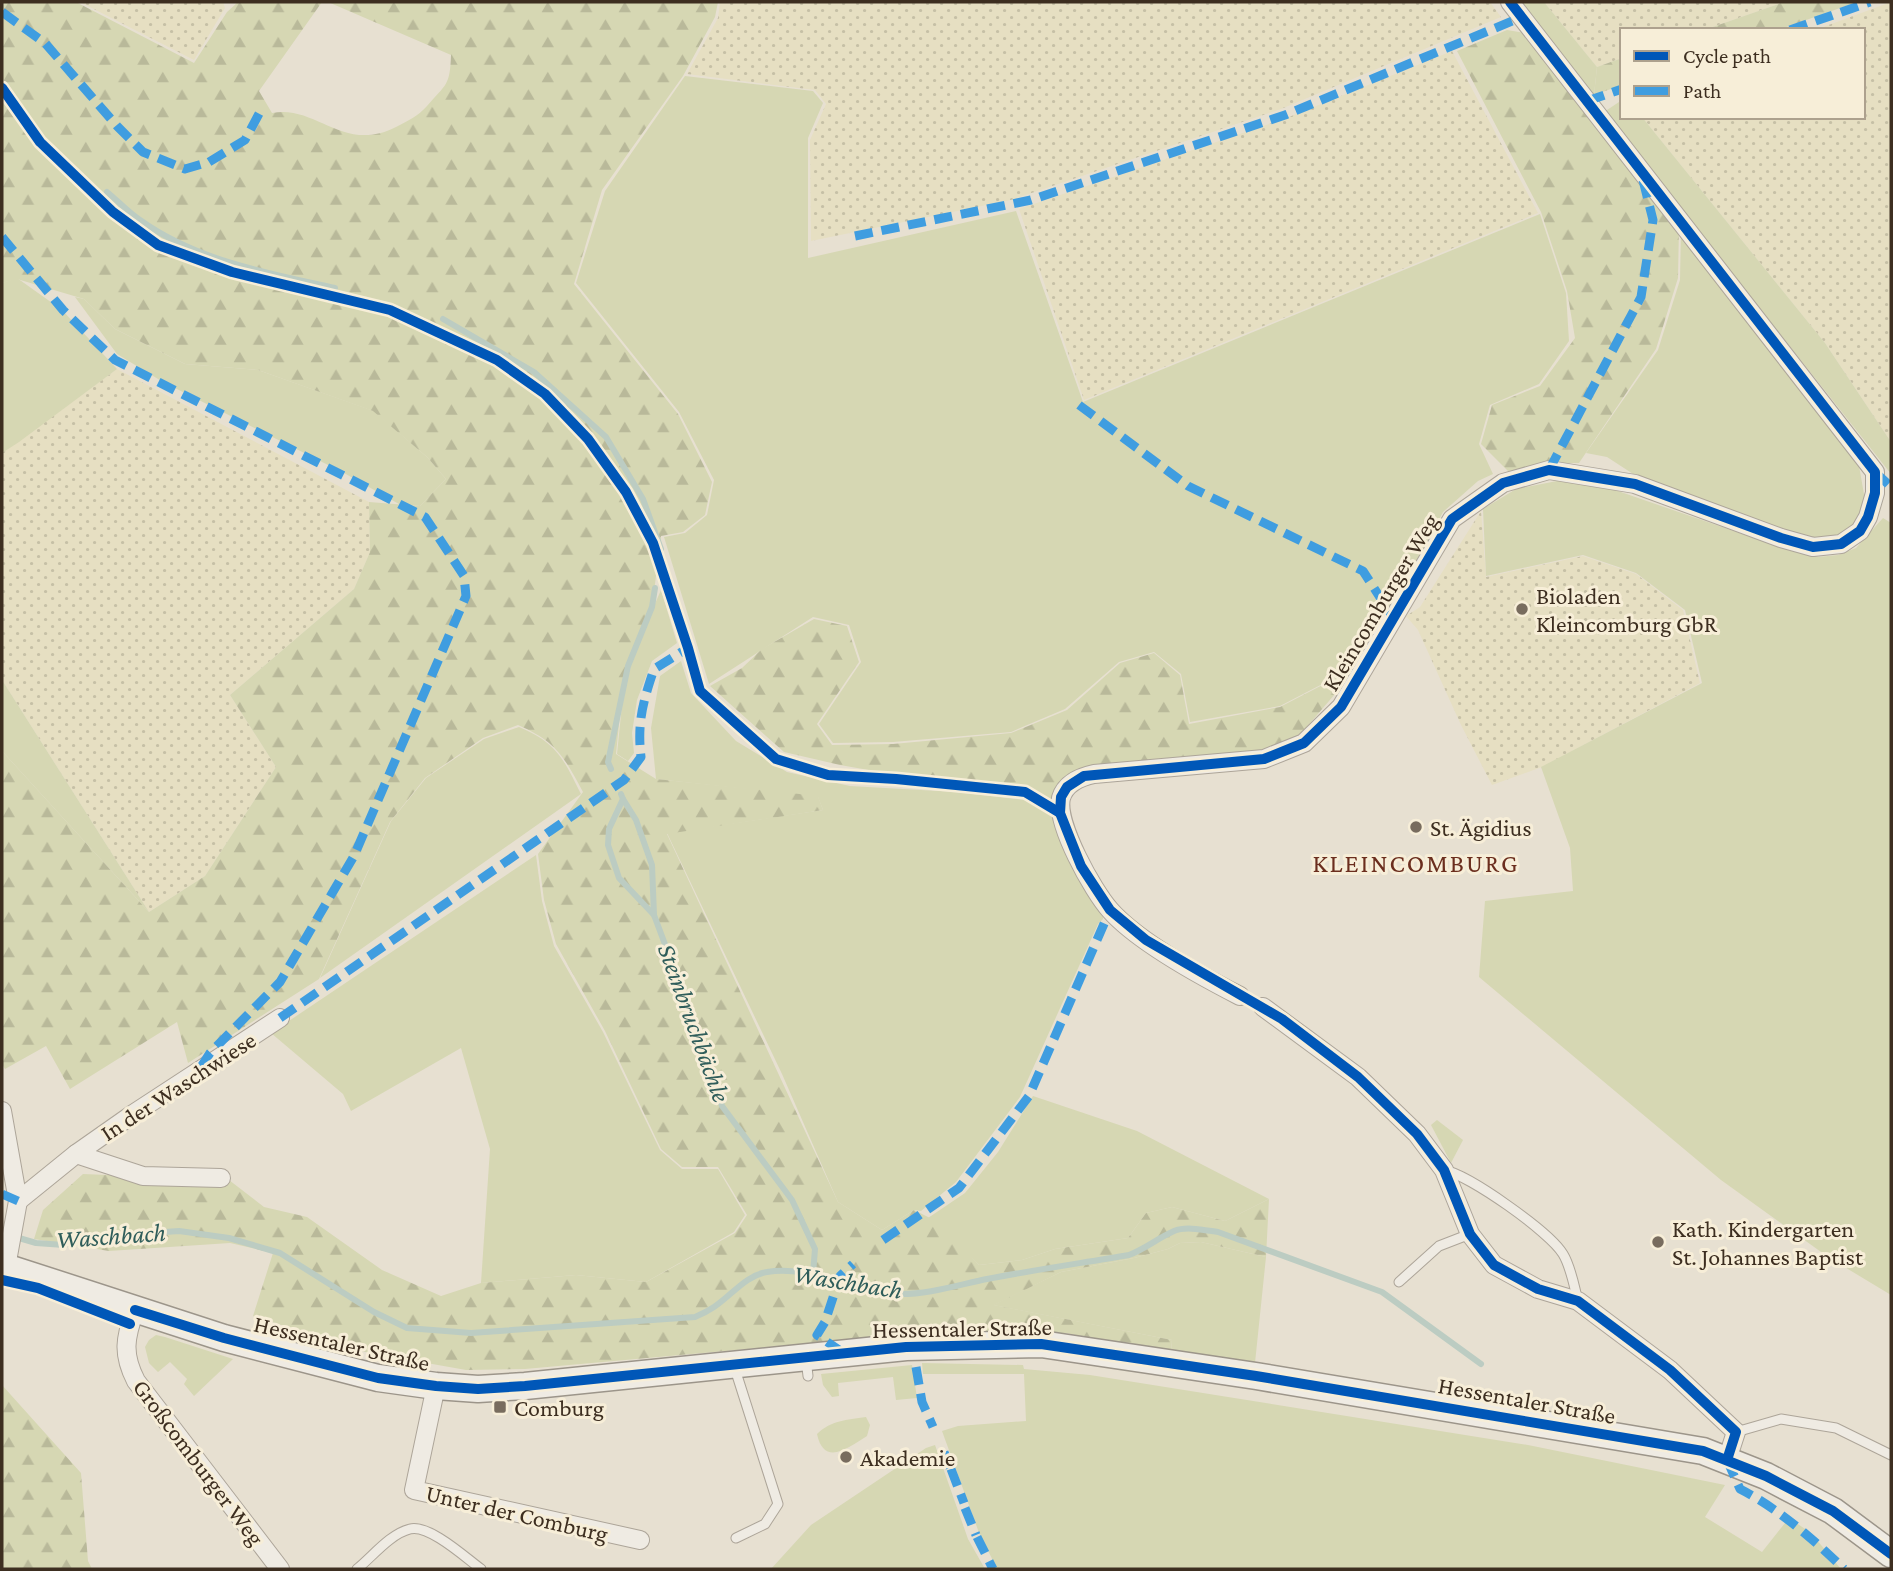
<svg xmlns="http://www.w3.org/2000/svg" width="1893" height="1571" font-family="'Crimson Pro',serif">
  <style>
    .farmland { fill: url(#farmland-dots) }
    .grass { fill: #d6d7b3 }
    .forest { fill: url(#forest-firs) }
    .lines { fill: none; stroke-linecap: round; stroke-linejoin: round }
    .stream { stroke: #bcccc2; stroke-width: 6 }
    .service-casing { stroke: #ada599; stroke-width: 11 }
    .minor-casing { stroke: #ada599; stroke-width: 20 }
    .secondary-casing { stroke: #9c958a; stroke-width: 29 }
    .service { stroke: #efebe3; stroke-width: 9 }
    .minor { stroke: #efebe3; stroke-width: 18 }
    .secondary { stroke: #efebe3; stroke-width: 26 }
    .quiet { stroke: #3f9de0; stroke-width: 9; stroke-dasharray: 18 9; stroke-linecap: butt }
    .cycleway-casing { stroke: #f7eed8; stroke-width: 15 }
    .cycleway { stroke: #0057b8; stroke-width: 10 }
    .poi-dot { fill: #786c5e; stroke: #f7eed8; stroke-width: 2.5 }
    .labels { text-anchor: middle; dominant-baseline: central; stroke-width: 6; stroke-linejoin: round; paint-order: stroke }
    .poi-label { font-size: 24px; fill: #3d2e20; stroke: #f7eed8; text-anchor: start }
    .street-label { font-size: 24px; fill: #3d2e20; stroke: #f7eed8 }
    .neighbourhood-label { font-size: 26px; letter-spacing: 2px; fill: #6b2e1e; stroke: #f7eed8 }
    .water-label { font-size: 26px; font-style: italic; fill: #2f5d5a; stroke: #f7eed8 }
  </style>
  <defs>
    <pattern id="farmland-dots" width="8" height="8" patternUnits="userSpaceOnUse" patternTransform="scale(1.75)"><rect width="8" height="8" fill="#e6dfc2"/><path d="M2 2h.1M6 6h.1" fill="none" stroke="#c6c0a6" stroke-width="1.8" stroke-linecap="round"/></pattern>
    <pattern id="forest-firs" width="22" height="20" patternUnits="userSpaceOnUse" patternTransform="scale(1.75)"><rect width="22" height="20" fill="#d6d7b3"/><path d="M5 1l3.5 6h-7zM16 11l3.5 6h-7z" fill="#b9b99a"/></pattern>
  </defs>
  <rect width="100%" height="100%" fill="#e7e0d1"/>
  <!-- farmland -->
  <g class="farmland">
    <polygon points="80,2 223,2 225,8 194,60"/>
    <polygon points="720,2 1490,2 1501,17 1281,109 1011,200 811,241 810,140 826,104 815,90 687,74 718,18"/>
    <polygon points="1544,2 1784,2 1704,30 1622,30 1622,58 1597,67"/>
    <polygon points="1891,2 1891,442 1825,343 1642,117 1863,117 1863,30 1815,30"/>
    <polygon points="1452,51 1538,213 1084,400 1019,209 1284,119"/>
    <polygon points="117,369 369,502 370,552 354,589 230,695 276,767 205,876 149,912 2,680 2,453"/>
    <polygon points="1481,511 1486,577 1583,556 1636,574 1683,610 1700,683 1542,767 1492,785 1461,725 1418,630 1406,616 1420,607"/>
  </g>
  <!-- grass -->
  <g class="grass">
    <polygon points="1518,2 1544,2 1597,67 1594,95 1590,93"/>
    <polygon points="685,76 813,91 823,103 808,138 808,258 1016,211 1083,402 1540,214 1566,293 1569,341 1539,384 1490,405 1479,444 1493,474 1478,481 1443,512 1361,664 1280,706 1190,722 1181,674 1154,652 1119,662 1065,709 1011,732 893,742 833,743 819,724 861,662 849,625 813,617 709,684 664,537 685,533 707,515 714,480 679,412 576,283 605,191"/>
    <polygon points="1622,100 1622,117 1642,117 1825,343 1891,442 1891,474 1606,114 1607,110"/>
    <polygon points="1681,229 1858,460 1865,500 1855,525 1839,538 1817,540 1794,534 1647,483 1607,457 1586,453 1658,350 1680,280"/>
    <polygon points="17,278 62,310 117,369 19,442 2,453 2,283"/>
    <polygon points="75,297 84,299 115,329 185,364 258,370 374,411 427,457 446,479 420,506 399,504 344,473 163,382 117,354"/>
    <polygon points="1562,480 1615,490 1780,547 1818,557 1838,555 1856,548 1883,518 1891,523 1891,1295 1828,1257 1721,1180 1479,977 1485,901 1573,891 1570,848 1541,767 1702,683 1685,610 1636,573 1583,555 1486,576 1483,509 1516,489"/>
    <polygon points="661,590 677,643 652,661 637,700 632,733 634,753 628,761 617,754 623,695 637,645"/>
    <polygon points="681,661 691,693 736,741 787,772 850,786 956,792 1025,800 1053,813 1065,852 1103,910 1103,919 1098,924 1020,1097 956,1182 921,1211 914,1210 882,1230 838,1202 782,1074 667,833 823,810 818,797 656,779 651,728 660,676"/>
    <polygon points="2,680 149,912 2,751"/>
    <path d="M 519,727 C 557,743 563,758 581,794 L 320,978 L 391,821 L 426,778 L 484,739 Z"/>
    <polygon points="536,855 542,901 554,946 603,1032 660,1150 682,1169 718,1169 745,1215 734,1232 646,1282 576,1275 481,1283 490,1149 461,1048 351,1111 343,1094 271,1033"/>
    <polygon points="1033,1096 1137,1131 1269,1199 1225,1221 1172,1207 1146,1213 1128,1238 1055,1249 1022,1260 979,1265 928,1218 965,1193 998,1152"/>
    <polygon points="1437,1120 1463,1140 1451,1163 1431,1125"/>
    <polygon points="1201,1242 1266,1257 1255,1363 1171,1354 1172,1340 993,1305 1061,1272 1134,1258 1168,1249 1180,1243"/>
    <polygon points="156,1335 165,1337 233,1359 194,1396 184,1384 187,1379 170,1362 158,1372 149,1363 145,1347 149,1340"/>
    <polygon points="922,1363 1023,1365 1024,1369 1090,1375 1528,1445 1725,1485 1705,1517 1762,1552 1789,1518 1811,1533 1841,1569 997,1569 978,1530 942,1431 958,1426 1026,1421 1024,1374 923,1374"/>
    <polygon points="912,1365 917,1398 896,1400 893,1377 838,1383 839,1396 832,1397 823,1385 821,1374"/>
    <path d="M 866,1417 L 870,1425 L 867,1436 C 848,1448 824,1467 817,1434 C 832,1420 846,1420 866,1417 Z"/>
    <polygon points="935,1445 968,1539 985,1569 771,1569 811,1525 926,1448"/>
  </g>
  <!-- forest -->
  <g class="forest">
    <path d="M 2,2 L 76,2 L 194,63 L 227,12 L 238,2 L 322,2 L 259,91 L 272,113 C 316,104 343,154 396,127 C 408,121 418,116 427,106 C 446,84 450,86 451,55 L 328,2 L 718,2 L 715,17 L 683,76 L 602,190 L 574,284 L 678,414 L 712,482 L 705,515 L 683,532 L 661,536 L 653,600 L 622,695 L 616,754 L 656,779 L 818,796 L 823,810 L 667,834 L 838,1202 L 882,1230 L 914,1210 L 932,1219 L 979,1265 L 1022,1260 L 1055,1249 L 1128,1238 L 1146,1213 L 1172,1207 L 1225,1221 L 1269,1199 L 1266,1257 L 1201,1242 L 1180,1243 L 1168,1249 L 1134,1258 L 1061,1272 L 994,1305 L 1172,1340 L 1171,1354 L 1066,1333 L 955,1334 L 813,1343 L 525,1369 L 466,1370 L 365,1352 L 253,1316 L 273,1253 L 230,1243 L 109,1251 L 34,1239 L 43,1210 L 83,1174 L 229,1180 L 264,1207 L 307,1217 L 382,1270 L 441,1296 L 481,1283 L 576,1275 L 646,1282 L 735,1233 L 747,1215 L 718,1167 L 682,1167 L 661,1149 L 605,1031 L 556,944 L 544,900 L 538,854 L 583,792 C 564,757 557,742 518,725 L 483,738 L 425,778 L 390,822 L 319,979 L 188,1063 L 177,1022 L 70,1089 L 46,1046 L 5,1069 L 2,1064 L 2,751 L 149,912 L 205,876 L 276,767 L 230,695 L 354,589 L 370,552 L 369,502 L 420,506 L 446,479 L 427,457 L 373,411 L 258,370 L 185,364 L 115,329 L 84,299 L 17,279 L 2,283 Z"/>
    <polygon points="1784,2 1857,2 1778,30 1704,30"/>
    <polygon points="1507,30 1525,33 1679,227 1678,278 1656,349 1579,463 1546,463 1509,472 1481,444 1492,405 1540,386 1575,338 1567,291 1541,212 1457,51"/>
    <polygon points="1622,58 1622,85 1594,95 1597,67"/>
    <polygon points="814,619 847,626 859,662 817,724 832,745 893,744 1011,733 1067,710 1120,663 1154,653 1180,675 1189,724 1280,707 1359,666 1299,736 1256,753 1089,767 1057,803 840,765 784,752 710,686 742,668 762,649"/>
    <polygon points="2,1385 81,1473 88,1561 92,1569 2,1569"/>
  </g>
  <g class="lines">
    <!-- stream -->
    <g class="stream">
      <path d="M 107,192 C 118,201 128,212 140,220 C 197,261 268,273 335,288"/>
      <polyline points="443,319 534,372 606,437 643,499 661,549"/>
      <polyline points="611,769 608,762 628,666 652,607 655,588"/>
      <polyline points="621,794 623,799 609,829 608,845 619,878 654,915 701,1040 722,1106 792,1200 815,1249 813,1274"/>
      <polyline points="623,799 636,820 652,865 654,915"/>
      <path d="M 2,1233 L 36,1243 L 64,1245 L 94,1237 L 179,1231 L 229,1238 L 280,1253 L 374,1312 L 407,1328 L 471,1333 L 695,1317 C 702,1314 708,1311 714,1307 C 731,1296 746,1275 767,1272 C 810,1264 853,1293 897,1294 C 927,1295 958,1285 987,1279 C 1034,1270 1082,1263 1129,1255 C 1145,1249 1158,1238 1174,1231 C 1186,1226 1204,1230 1218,1232 L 1382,1292 L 1481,1364"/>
    </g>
    <!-- service casing -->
    <g class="service-casing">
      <g id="service">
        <path d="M 1444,1170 C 1469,1175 1550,1232 1563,1254 C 1571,1267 1574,1286 1578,1301"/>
        <polyline points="1399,1282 1439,1246 1470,1234"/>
        <polyline points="806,1359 808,1376"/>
        <polyline points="735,1369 778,1504 765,1524 736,1538"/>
        <polyline points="1736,1432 1781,1419 1836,1428 1891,1455"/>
        <path d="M 357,1569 C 373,1556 390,1534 410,1529 C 429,1524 466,1558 481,1569"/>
      </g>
    </g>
    <!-- minor casing -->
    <g class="minor-casing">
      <g id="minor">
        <path d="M 1240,996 C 1201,976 1138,942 1110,910 C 1093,891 1055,823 1061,798 C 1065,784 1080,777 1094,774 L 1264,759 L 1304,743 L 1341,707 L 1452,519 L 1503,483 L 1549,470 L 1635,484 L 1781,538 L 1813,547 L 1841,544 L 1860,531 L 1868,517 L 1875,493 L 1875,472 L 1510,2"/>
        <polyline points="1263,1007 1358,1077 1417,1134 1444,1170 1470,1234 1494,1265 1538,1289 1578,1301 1670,1370 1736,1432 1727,1460"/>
        <polyline points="2,1111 18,1201 6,1267"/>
        <polyline points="76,1154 143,1176 221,1178"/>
        <polyline points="18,1201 76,1154 133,1114 280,1018"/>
        <path d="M 135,1310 C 125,1338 122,1354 136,1381 L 280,1569"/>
        <polyline points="436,1386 414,1490 640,1540"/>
      </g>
    </g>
    <!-- secondary casing -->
    <g class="secondary-casing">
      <polyline id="secondary" points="2,1266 224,1338 378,1378 436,1386 478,1389 525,1386 906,1347 1041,1344 1256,1376 1703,1451 1766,1476 1833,1511 1891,1554"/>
    </g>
    <!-- service -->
    <use href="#service" class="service"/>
    <!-- minor -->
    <use href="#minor" class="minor"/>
    <!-- secondary -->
    <use href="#secondary" class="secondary"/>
    <!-- quiet -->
    <g class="quiet">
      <polyline points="2,12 45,43 117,126 143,152 185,169 209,162 245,140 261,110"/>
      <polyline points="1790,30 1870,2"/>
      <polyline points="1587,101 1622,89"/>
      <polyline points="855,236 1031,200 1285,115 1522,17"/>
      <polyline points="2,237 63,310 115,360 425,517 464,576 466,596 354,856 280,982 210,1053 199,1070"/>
      <polyline points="1079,405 1188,486 1363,571 1394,619"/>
      <polyline points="1549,470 1641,297 1653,220 1643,180"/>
      <polyline points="1875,472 1891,487"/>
      <path d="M 280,1018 L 624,780 L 641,757 C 637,722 643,702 654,669 L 688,648"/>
      <polyline points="2,1194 18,1201"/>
      <polyline points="883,1240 959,1188 1029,1096 1110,910"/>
      <polyline points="842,1352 817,1335 825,1322 840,1276 853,1264"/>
      <polyline points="916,1367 922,1402 933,1427"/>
      <polyline points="944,1452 950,1468"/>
      <path d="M 1727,1460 L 1740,1489 C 1779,1509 1813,1539 1844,1569"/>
      <polyline points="951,1469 964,1503"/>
      <polyline points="965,1508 976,1535"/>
      <polyline points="977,1537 993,1569"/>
    </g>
    <!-- cycleway casing -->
    <g class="cycleway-casing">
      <g id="cycleway">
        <polyline points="1510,2 1875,472 1875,493 1868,517 1860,531 1841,544 1813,547 1781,538 1635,484 1549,470 1503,483 1452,519 1341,707 1304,743 1264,759 1084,776 1067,787 1061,797 1060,813 1081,866 1110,910 1146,940 1282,1019 1358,1077 1417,1134 1444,1170 1470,1234 1494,1265 1538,1289 1578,1301 1670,1370 1736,1432 1727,1460"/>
        <polyline points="2,88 40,142 113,212 158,245 232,272 390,310 497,360 545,394 588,439 626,492 653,543 688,648 700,691 776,759 828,775 896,779 1025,792 1060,813"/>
        <polyline points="2,1280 38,1288 130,1324"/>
        <polyline points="135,1310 224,1338 378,1378 436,1386 478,1389 525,1386 906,1347 1041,1344 1256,1376 1703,1451 1766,1476 1833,1511 1891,1554"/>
      </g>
    </g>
    <!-- cycleway -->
    <use href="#cycleway" class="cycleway"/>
  </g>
  <!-- markers -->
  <g class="poi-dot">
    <circle cx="1522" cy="609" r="7"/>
    <circle cx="1416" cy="827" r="7"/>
    <circle cx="1658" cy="1242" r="7"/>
    <rect x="493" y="1400" width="14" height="14" rx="3.5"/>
    <circle cx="846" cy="1457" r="7"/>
  </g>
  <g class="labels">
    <!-- poi labels -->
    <g class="poi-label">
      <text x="1536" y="595">Bioladen<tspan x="1536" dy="28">Kleincomburg GbR</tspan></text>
      <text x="1430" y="827">St. Ägidius</text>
      <text x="1672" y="1228">Kath. Kindergarten<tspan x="1672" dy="28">St. Johannes Baptist</tspan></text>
      <text x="514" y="1407">Comburg</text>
      <text x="860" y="1457">Akademie</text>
    </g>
    <!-- street labels -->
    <g class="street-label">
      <text transform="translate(1380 602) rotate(-59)">Kleincomburger Weg</text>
      <text transform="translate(178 1086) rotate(-33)">In der Waschwiese</text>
      <text transform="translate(962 1328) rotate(-1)">Hessentaler Straße</text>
      <text transform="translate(342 1343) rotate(13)">Hessentaler Straße</text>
      <text transform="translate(1527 1400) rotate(10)">Hessentaler Straße</text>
      <text transform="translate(199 1462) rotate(53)">Großcomburger Weg</text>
      <text transform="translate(517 1513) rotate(13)">Unter der Comburg</text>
    </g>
    <!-- neighbourhood labels -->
    <g class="neighbourhood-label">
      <text x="1416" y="863">KLEINCOMBURG</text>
    </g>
    <!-- water labels -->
    <g class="water-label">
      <text transform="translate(694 1023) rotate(70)">Steinbruchbächle</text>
      <text transform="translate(111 1236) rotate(-4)">Waschbach</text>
      <text transform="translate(848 1282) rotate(9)">Waschbach</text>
    </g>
  </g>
  <!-- border -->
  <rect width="1893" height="1571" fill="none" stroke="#3d2e20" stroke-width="7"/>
  <!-- legend -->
  <rect x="1620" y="28" width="245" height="91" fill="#f7eed8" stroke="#ada18e" stroke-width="2"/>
  <rect x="1634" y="51" width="35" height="10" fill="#0057b8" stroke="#ada18e" stroke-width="2"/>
  <text x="1683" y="63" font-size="21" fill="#3d2e20">Cycle path</text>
  <rect x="1634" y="86" width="35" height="10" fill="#3f9de0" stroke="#ada18e" stroke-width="2"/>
  <text x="1683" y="98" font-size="21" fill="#3d2e20">Path</text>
</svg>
